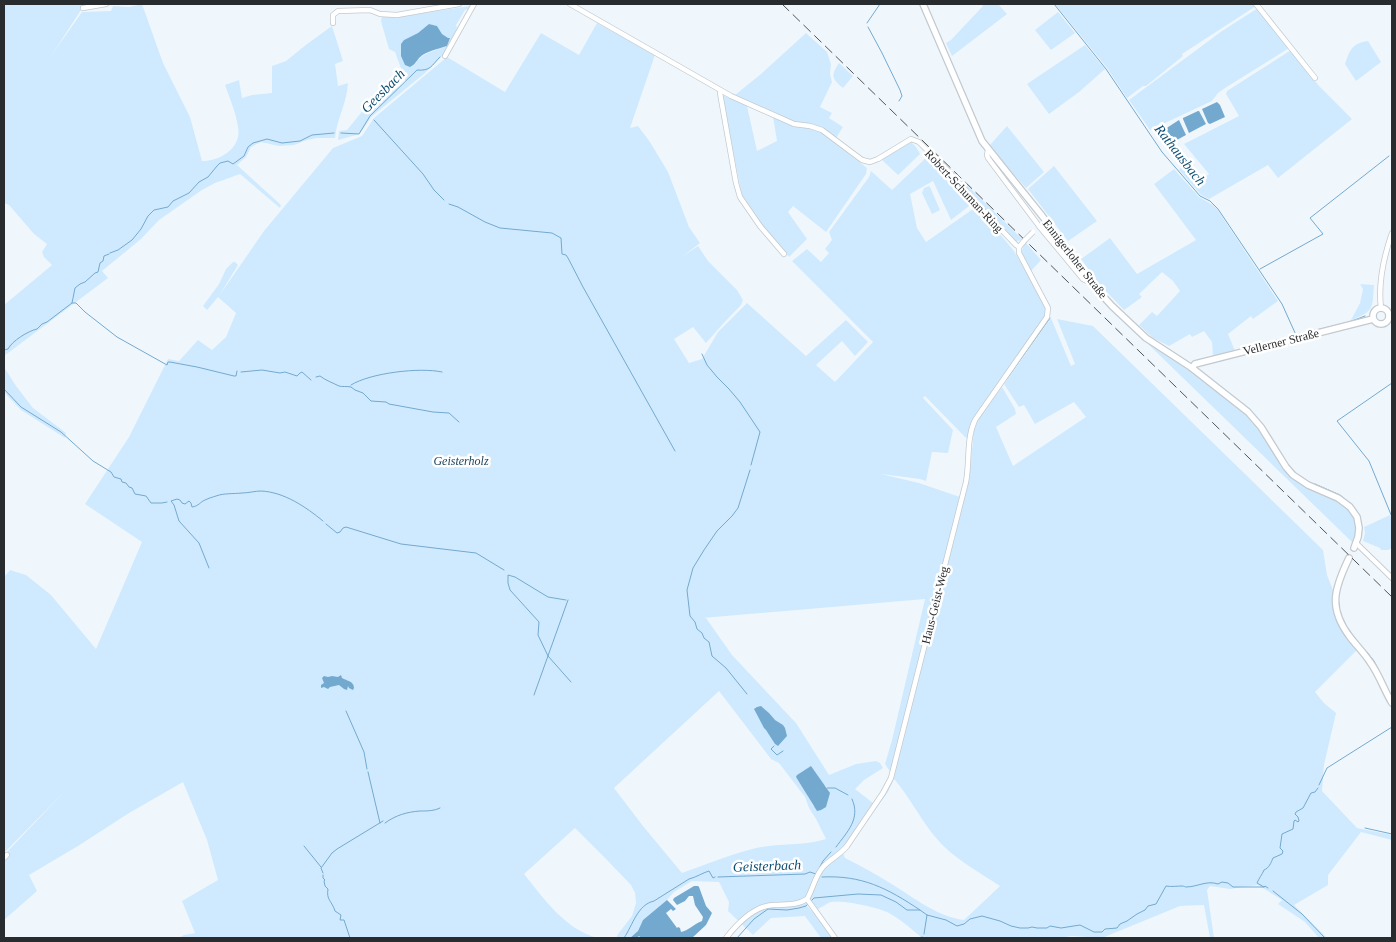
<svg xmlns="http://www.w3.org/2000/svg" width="1396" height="942" font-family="Georgia,serif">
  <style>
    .green { fill: #cfeafe; fill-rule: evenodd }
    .water { fill: #74a9cf }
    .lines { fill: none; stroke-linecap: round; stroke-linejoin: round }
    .stream { stroke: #74a9cf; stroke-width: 1 }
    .minor-casing { stroke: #c3cacf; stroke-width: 6 }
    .major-casing { stroke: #c3cacf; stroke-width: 8 }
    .minor { stroke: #fff; stroke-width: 4.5 }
    .major { stroke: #fff; stroke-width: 5.5 }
    .rail { stroke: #515558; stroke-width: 1; stroke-dasharray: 10 5; stroke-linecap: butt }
    .minor-bridge-casing { stroke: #c3cacf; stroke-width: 6; stroke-linecap: butt }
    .minor-bridge { stroke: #fff; stroke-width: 4.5 }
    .labels { text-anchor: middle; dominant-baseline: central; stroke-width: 5; stroke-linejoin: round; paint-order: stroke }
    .street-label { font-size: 12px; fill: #292c2e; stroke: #fff }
    .park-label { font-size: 12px; font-style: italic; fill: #1a435e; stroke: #fff }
    .water-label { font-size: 14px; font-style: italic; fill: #0c4d72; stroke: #fff }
  </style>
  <rect width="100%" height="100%" fill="#f0f7fc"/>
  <!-- green -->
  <g class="green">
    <path d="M 4,4 L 101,4 L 85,4 L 51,56 L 82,12 L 111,11 L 113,6 L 129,7 L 142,4 L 163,63 L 190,117 L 202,161 C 220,161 242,148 238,127 C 236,113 230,99 225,85 L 239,80 L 242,98 L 252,95 L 272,93 L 272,66 L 286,61 L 307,44 L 332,26 L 343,61 L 335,64 L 338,86 L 348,83 C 347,103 337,118 335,138 L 317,138 L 307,140 L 294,145 L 279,146 L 261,142 L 251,147 L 246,157 L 237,165 L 281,205 L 280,208 L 240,174 L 215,183 L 202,190 L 159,220 L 141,239 L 102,271 L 108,278 L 4,356 L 4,305 L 52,265 L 44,257 L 42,252 L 47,244 L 34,234 L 9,205 L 4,203 Z"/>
    <polygon points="981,4 998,4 1007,14 952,56 946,43 951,40 983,6"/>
    <polygon points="1055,4 1254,4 1256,6 1182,54 1183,56 1146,86 1143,86 1127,98 1107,68"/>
    <path d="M 470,6 L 468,9 L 465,10 L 456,25 L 457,28 L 443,55 L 425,73 L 371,117 L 361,132 L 356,135 L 338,140 L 339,131 L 347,130 L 365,108 L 380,98 L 389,95 L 394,90 L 406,82 L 395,52 L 389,49 L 382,25 L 381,20 L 382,16 L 397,17 ZM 429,24 L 437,26 L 442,34 L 448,39 L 447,46 C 434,51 423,52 415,64 L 404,40 L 418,33 Z"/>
    <polygon points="1258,8 1289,48 1225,88 1218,93 1212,101 1150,130 1129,100 1222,31"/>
    <polygon points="1058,12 1075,33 1051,50 1035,30"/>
    <path d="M 597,23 L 655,55 L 630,128 L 638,126 L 650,142 L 668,172 L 689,227 L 700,243 L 682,257 L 698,246 L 708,261 L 737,290 L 743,300 L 741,305 L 721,326 L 706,343 L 693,327 L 674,339 L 689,363 L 702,359 L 718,332 L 747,303 L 806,356 L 846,320 L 868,342 L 855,356 L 842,341 L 816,365 L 835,382 L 873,342 L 792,261 L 807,249 L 821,262 L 829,253 L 825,249 L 832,240 L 829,232 L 869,177 L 871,171 L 892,190 L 929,155 L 951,177 L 973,203 L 951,220 L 933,181 L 910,194 L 917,228 L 926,242 L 973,209 L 978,208 L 1014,251 L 1046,308 L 1047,314 L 973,418 L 967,438 L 965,437 L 925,396 L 923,398 L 953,430 L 948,453 L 932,452 L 926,481 L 920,479 L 881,474 L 919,483 L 960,497 L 891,773 L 885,764 L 892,740 L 925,599 L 702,618 L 706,618 L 732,655 L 796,723 L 829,775 L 856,764 L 876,761 L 880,763 L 883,768 L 864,780 L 855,789 L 873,803 L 887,784 L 894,778 L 893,776 L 964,496 L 970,470 L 974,430 L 978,420 L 1002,387 L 1015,409 L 1016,414 L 996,427 L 1013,466 L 1086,417 L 1074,402 L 1035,424 L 1024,405 L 1019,407 L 1004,384 L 1051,318 L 1071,366 L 1075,364 L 1057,319 L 1093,326 L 1323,550 L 1327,575 L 1333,590 L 1333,603 L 1357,650 L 1315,692 L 1324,703 L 1336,713 L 1324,765 L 1322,791 L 1357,828 L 1392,835 L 1392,840 L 1361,832 L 1328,875 L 1328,885 L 1294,905 L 1327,938 L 1319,938 L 1305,922 L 1278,904 L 1282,900 L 1258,885 L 1230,889 L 1210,886 L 1207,890 L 1214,938 L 1210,938 L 1204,905 L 1180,906 L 1102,938 L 1072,936 L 1058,938 L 920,938 L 920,936 C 910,928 900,919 889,913 C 877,907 845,900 831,902 C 827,903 822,907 818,909 L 809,897 L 807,906 L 820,920 L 832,938 L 821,938 L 805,916 L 771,918 L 753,935 L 728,911 L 729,902 L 719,882 L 692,881 L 674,892 L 667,900 L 643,920 L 638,931 L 630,938 L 616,938 L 618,934 L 632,916 L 636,903 L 635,893 L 631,885 L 606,859 L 575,828 L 524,874 C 544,899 566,930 598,938 L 178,938 L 184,935 L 195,933 L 182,901 L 218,880 L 207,840 L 183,782 L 129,813 L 78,846 L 29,875 L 37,891 L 4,920 L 4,855 L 66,790 L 5,852 L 4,849 L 4,577 L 10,570 L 26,575 L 51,595 L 96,649 L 142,542 L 85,504 L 129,437 L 168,359 L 179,361 L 198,340 L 212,350 L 226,337 L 236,313 L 218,297 L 207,310 L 203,306 L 219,284 L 226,269 L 233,262 L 235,262 L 238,265 L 219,296 L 264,231 L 333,148 L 362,136 L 374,118 L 447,57 L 505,92 L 541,33 L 579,55 ZM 719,691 L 771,759 L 779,763 L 805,797 L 809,808 L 816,819 L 826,839 C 804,846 780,843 756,848 C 731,854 707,864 682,873 L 643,826 L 614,788 ZM 810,767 L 821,782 L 828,788 L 813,806 L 797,775 ZM 894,779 C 910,797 921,821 937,839 C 953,858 979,872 1000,886 L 964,920 C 938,917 913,897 890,883 C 876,874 861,866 845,858 L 843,853 L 888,792 Z"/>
    <polygon points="806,33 827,52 831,64 830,74 832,82 820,107 832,113 829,118 843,127 836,138 822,128 794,123 735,95 761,74"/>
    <path d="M 1368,41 L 1381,62 L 1356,81 L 1345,64 C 1350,50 1352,43 1368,41 Z"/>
    <polygon points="1085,45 1105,69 1079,92 1049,114 1027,84"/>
    <polygon points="1291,50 1319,86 1352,119 1278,178 1268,165 1209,199 1201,195 1179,170 1186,162 1201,180 1209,174 1184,144 1239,116 1226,94 1227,91"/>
    <path d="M 839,63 L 853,76 L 843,88 C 832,79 830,76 839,63 Z"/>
    <polygon points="722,95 747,106 757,151 777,141 773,117 794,126 810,128 821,132 867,168 866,174 826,232 793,206 788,212 807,239 789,257 761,224 742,196"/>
    <polygon points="1007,126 1044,172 1026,188 989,146"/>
    <polygon points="911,142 916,147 920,154 898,175 881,159"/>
    <polygon points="1054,166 1097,221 1068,241 1028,189"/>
    <polygon points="1174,169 1199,197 1213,205 1217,209 1278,301 1253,319 1251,316 1228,334 1235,351 1213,357 1212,342 1204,331 1192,337 1190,334 1169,346 1153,338 1139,325 1152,312 1157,316 1180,291 1173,281 1162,272 1139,294 1142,297 1124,310 1100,285 1081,259 1110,238 1137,274 1196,240 1154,184"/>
    <polygon points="963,181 1022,239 1016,242 1014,241 961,182"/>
    <polygon points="929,186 930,187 940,210 932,214 922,193 924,188"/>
    <path d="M 1026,243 L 1041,260 L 1031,271 C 1025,260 1017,253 1026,243 Z"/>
    <path d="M 1360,284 L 1374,285 C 1372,308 1375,311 1351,320 L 1360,303 L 1363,289 Z"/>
    <polygon points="1148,344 1150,344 1175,359 1244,411 1260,429 1280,462 1307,487 1336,500 1349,509 1355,518 1357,528 1356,537 1353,543"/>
    <polygon points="4,367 16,386 33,408 66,433 65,438 21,410 4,392"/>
    <polygon points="1390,515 1392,520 1392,548 1388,550 1381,550 1380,548 1363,541 1365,533 1364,527"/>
  </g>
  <!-- water -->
  <g class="water">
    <path d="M 429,24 L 437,26 L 442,34 L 448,38 L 450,38 L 447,46 C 438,49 426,51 419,58 C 416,62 415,64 410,67 L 405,65 L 401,56 L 401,44 L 404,40 L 418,33 Z"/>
    <polygon points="1217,102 1220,105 1225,117 1210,124 1208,123 1202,109"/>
    <polygon points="1198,111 1199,111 1206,124 1189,133 1183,119 1183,118"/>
    <polygon points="1179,120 1186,135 1175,141 1165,129"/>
    <path d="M 341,675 L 342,678 C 347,681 354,681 354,688 L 353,690 L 349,688 L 348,686 L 347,690 L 344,689 L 339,685 L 330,687 L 328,689 L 324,687 L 321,688 L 321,685 L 324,683 L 322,678 L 324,676 L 328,677 L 332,676 L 338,677 Z"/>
    <polygon points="761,706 769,713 775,720 783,725 785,728 787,736 778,746 775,744 766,730 764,728 754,709 757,707"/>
    <polygon points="811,766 830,793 826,807 821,810 817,811 796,777 797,775"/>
    <path d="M 694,886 L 698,886 L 699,887 L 706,906 L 712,913 L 706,925 L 692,938 L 641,938 L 639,936 L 637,938 L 630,938 L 638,931 L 643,920 L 667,900 L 676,909 L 673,911 L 671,909 L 666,913 L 677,928 L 678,927 L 680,928 L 681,932 C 688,931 694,924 702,921 L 703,917 L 695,905 L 693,896 L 689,896 L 685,901 L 677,905 L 673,900 L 674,898 Z"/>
  </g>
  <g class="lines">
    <!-- stream -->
    <g class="stream">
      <polyline points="1054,4 1106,69 1162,152 1200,196 1210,201 1218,209 1282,304 1296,335 1349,322 1365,316"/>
      <polyline points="867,23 880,4"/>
      <polyline points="868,27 882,53 900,90 902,96 899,101"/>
      <polyline points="374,120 423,174 434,190 444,200"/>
      <path d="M 341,133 L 359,134 L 370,116 L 417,70 C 431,71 431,66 440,57"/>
      <polyline points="449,204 458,207 485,222 500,228 552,233 561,238 562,254 566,255 568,258 583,287 675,451"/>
      <polyline points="110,253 118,250 132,240 141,229 148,216 154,210 168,207 173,201 189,193 199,182 208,177 217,166 220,163 228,161 233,164 244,156 248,147 253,143 267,139 282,143 300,141 312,135 334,133"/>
      <polyline points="1260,269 1323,234 1310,218 1389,156"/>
      <polyline points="72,303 76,303 85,312 117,337 167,365 168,362 170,362 197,367 234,376 236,376 237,371"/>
      <path d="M 4,350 L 8,349 C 12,341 28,331 37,329 L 42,324 L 47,322 L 72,303 L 75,288 L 80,284 L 85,282 L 95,273 L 98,272 L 100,263 L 103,261 L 104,256 L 109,254"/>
      <polyline points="702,354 707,365 717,377 729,389 740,402 760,432 751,465"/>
      <polyline points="241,372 262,370 280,373 285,372 297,376 300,373 302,372 311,380"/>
      <path d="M 316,377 L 320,376 C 325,380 333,383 339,386 C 342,387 347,386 351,387 L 355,390 L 363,393 L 371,401 L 386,402 L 389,404 L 433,412 L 449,413 L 459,422"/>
      <polyline points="1006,380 1050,318"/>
      <polyline points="1392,383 1337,421 1369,461 1392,517"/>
      <path d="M 351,385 C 370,373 420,367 442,372"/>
      <polyline points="4,389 21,407 61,432 93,461 111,472 114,477 121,479 122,482 126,483 129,487 132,488 135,494 146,496 151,503 162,503 167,502"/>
      <polyline points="1315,484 1340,495 1353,506"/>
      <polyline points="326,524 337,533 340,532 343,528 346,527 401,544 476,553 504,570"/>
      <path d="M 209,568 L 199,543 L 179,521 L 174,505 L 171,501 L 177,499 L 180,500 L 182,503 L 185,504 L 189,501 L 191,503 L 192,507 C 199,506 200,502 205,500 C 209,498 213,497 216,496 C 224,493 233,494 242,493 C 248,493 255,491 261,491 C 284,492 306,507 323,521"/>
      <polyline points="566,600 548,597 515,577 508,575 508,583 510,590 539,622 538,635 548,656 571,682"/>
      <polyline points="1367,652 1374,661 1380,673"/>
      <polyline points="747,694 726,668 712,656 709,642 704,638 702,633 697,629 695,622 690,616 687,590 693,568 704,550 717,531 732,516 738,508 750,470"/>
      <polyline points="534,695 568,600"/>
      <polyline points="346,711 364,752 367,769"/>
      <polyline points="774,746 771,749 777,755 783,751"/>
      <polyline points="368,772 380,823"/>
      <polyline points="1319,785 1327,768 1392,727"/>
      <polyline points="827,788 835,788 848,795"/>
      <path d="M 385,823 C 396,815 407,812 420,811 C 427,811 434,811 440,808"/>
      <polyline points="1365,828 1392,834"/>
      <polyline points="304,846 321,867"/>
      <path d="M 836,847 C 847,832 861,819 852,799"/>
      <polyline points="323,873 321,868 332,853 337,849 383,821"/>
      <path d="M 323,875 L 323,878 L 325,880 L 324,881 L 325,886 L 328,889 C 326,900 332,901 335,911 L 341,915 L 340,920 L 344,920 L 350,938"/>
      <polyline points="718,877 805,874 810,872 816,874 823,861 831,852"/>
      <path d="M 822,877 C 862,875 887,888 920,910"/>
      <path d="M 1264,887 L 1257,883 C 1259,878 1262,875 1264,870 C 1269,868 1271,863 1273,858 L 1282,854 L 1283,851 L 1280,848 L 1282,834 L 1293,829 L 1294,821 L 1295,820 L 1298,822 L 1299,821 L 1298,817 L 1295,814 L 1296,812 L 1303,808 L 1311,793 L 1315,792 L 1318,788"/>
      <polyline points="1273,891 1302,914 1325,938"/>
      <polyline points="924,934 927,915"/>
      <polyline points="922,937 925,938"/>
      <path d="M 624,938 C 633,925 637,905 654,901 L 689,879 C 697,877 702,873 709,871 L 713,878 L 715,877"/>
      <path d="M 737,938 L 754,919 L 768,909 L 787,910 L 799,908 L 806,906 L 814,898 L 858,894 L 881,895 L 896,902 L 907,910 L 920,910 L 927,915 L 946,920 L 957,926 L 964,924 L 970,919 L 982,916 L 1000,921 L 1011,926 L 1020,928 L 1028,928 L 1032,927 L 1037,928 L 1047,928 L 1050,926 L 1061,928 L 1080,925 L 1094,932 L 1102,932 L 1105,929 L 1117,928 L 1120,924 L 1127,921 L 1137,914 L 1145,910 L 1148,906 L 1156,904 L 1166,886 C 1172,887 1177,886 1182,886 C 1184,886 1185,887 1186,887 C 1197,887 1207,880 1218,884 L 1222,882 L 1228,883 L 1233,887 L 1264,887 L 1265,886 L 1268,888"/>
    </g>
    <!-- minor casing -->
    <g class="minor-casing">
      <g id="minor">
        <polyline points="570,4 731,96 794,124 810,126 822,130 862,160 870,162 878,159 911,139 919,142 951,174 977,204 1016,245 1019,247"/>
        <polyline points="1256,4 1315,78"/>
        <polyline points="83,8 106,4"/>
        <polyline points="333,23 333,15 338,11 370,10 380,14 397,15 459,4"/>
        <polyline points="445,56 474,4"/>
        <polyline points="721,91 720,93 736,183 740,197 760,226 784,254"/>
        <polyline points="988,150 987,155 988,158 1039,226 1083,279 1089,282"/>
        <path d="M 1381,308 C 1378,283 1384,256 1392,233"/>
        <polyline points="1356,543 1392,578"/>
        <polyline points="4,858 7,855"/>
        <polyline points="807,899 835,938"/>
        <path d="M 726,938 C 737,924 754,906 773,905 C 785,904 796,906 807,899 C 813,889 815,876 823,867 C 830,859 840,855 847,846 L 883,793 L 891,778 L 966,482 C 970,461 966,439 975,420 L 1047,317 L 1048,308 L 1019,253 L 1019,247 L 1024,241"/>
      </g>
    </g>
    <!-- major casing -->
    <g class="major-casing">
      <g id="major">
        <polyline points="923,4 982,141 1043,217 1090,282 1112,306 1146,338 1192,368 1248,412 1261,427 1286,467 1293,475 1308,485 1338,498 1350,507 1357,517 1359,528 1358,537 1354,548"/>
        <circle cx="1381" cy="316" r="8"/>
        <polyline points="1192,368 1195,364 1373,319"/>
        <path d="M 1349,558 C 1334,589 1328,608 1350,637 C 1357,646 1364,653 1370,662 C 1379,674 1384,690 1392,703"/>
      </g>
    </g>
    <!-- minor -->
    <use href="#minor" class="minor"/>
    <!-- major -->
    <use href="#major" class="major"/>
    <!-- rail -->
    <polyline class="rail" points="782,4 1392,597"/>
    <!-- minor-bridge casing -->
    <g class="minor-bridge-casing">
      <polyline id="minor-bridge" points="1024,241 1033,232"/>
    </g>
    <!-- minor-bridge -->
    <use href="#minor-bridge" class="minor-bridge"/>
  </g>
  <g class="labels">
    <!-- street labels -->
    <g class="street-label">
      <text transform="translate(964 191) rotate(47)">Robert-Schuman-Ring</text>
      <text transform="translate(1075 259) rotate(52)">Ennigerloher Straße</text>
      <text transform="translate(1281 342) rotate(-14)">Vellerner Straße</text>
      <text transform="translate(935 605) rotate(-76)">Haus-Geist-Weg</text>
    </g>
    <!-- park labels -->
    <g class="park-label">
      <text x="461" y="461">Geisterholz</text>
    </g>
    <!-- water labels -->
    <g class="water-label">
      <text transform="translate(383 91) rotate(-45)">Geesbach</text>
      <text transform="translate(1180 155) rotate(52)">Rathausbach</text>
      <text transform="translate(767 866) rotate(-2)">Geisterbach</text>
    </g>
  </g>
  <!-- border -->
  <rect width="1396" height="942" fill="none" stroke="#292c2e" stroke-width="10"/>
</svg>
